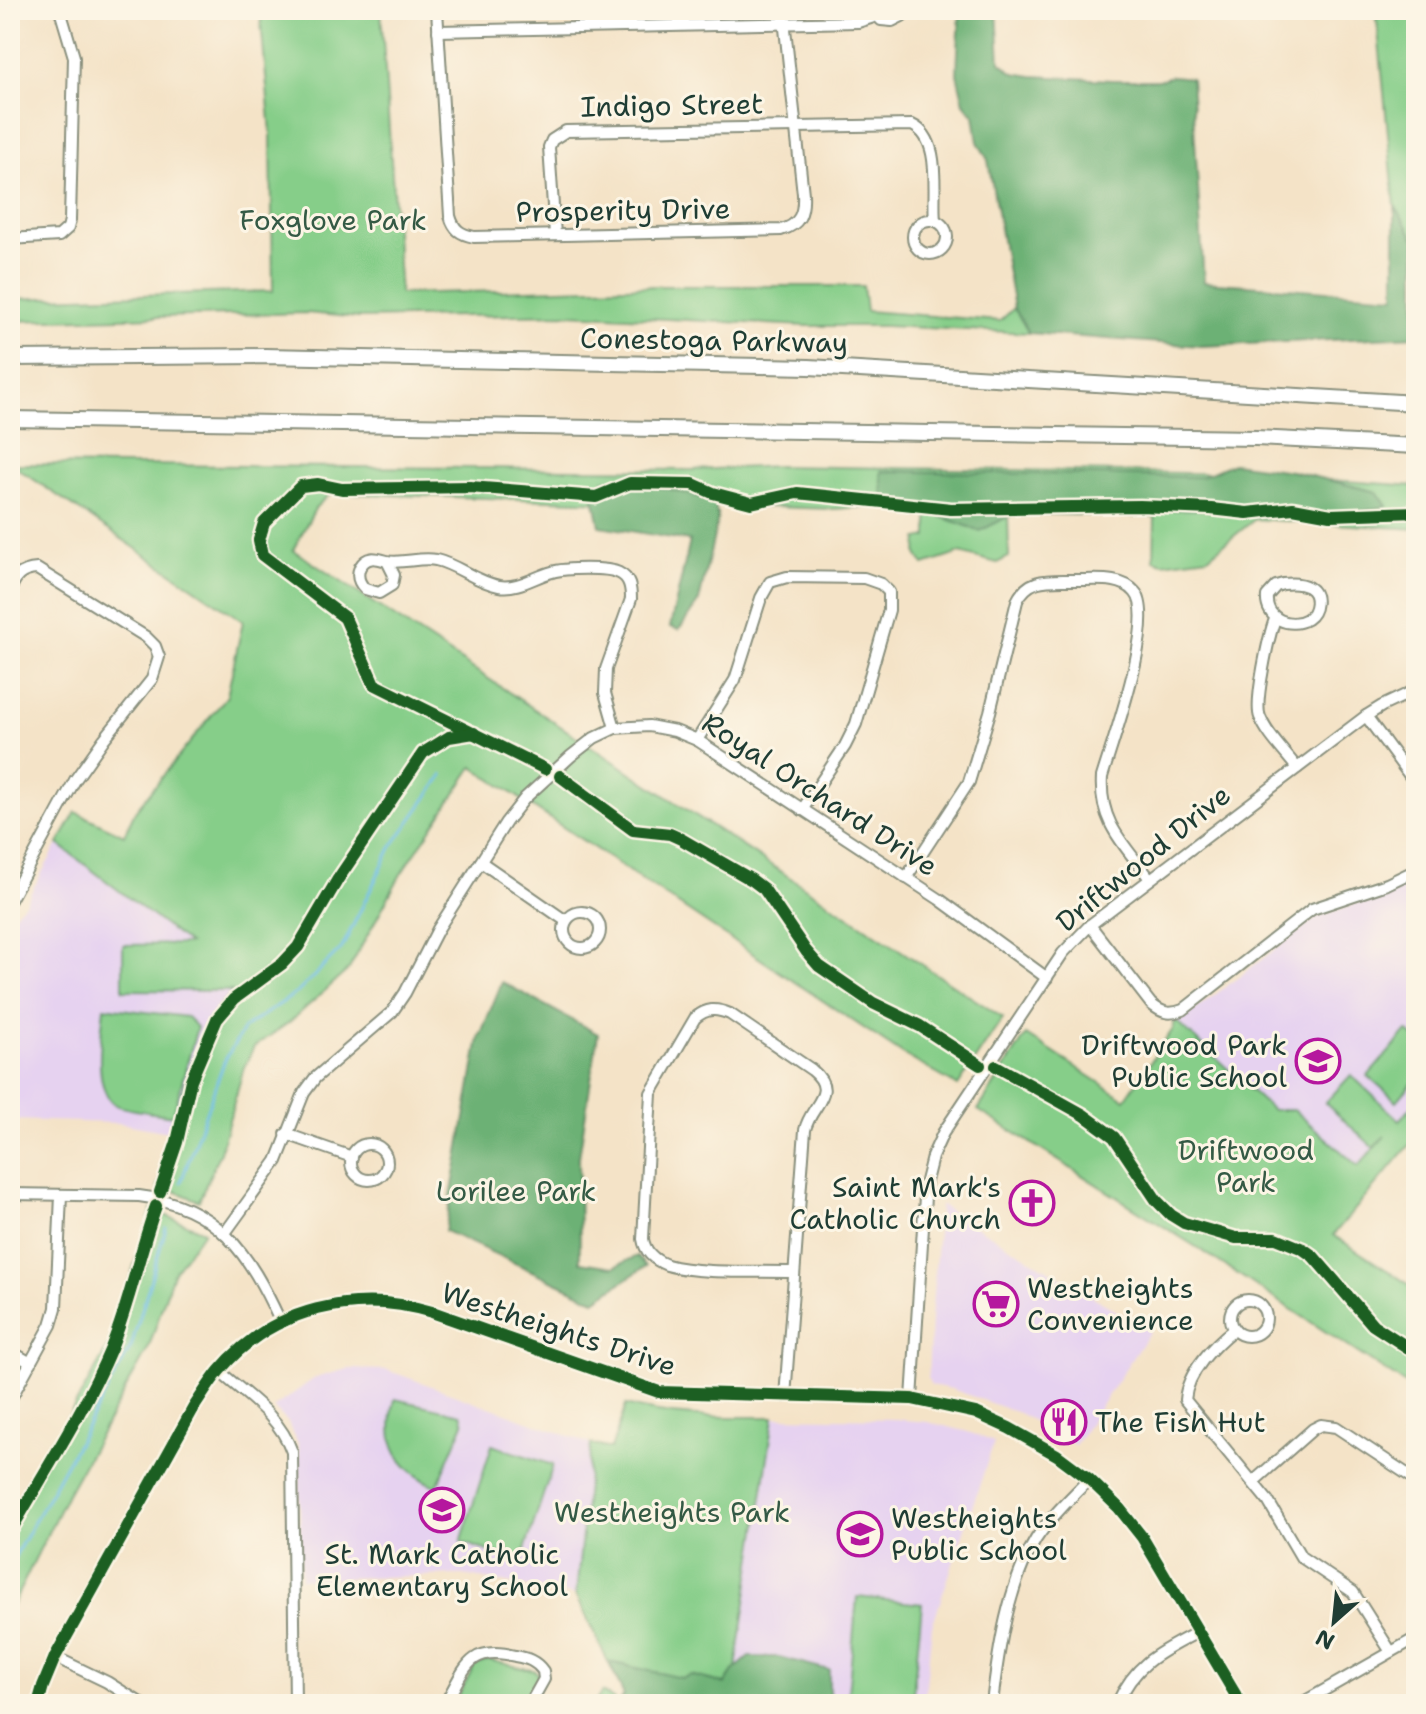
<svg xmlns="http://www.w3.org/2000/svg" width="1426" height="1714" font-family="'Shantell Sans',sans-serif">
  <style>
    .built { fill: #e6d2f0 }
    .green { fill: #86ce89; stroke: #52865e; stroke-width: 2 }
    .forest { fill: #6cb175; stroke: #467754; stroke-width: 2 }
    .lines { fill: none; stroke-linecap: round; stroke-linejoin: round }
    .stream { stroke: #69bce5; stroke-width: 3 }
    .minor-casing { stroke: #8a907e; stroke-width: 14 }
    .highway-casing { stroke: #8a907e; stroke-width: 18 }
    .minor { stroke: #fff; stroke-width: 10 }
    .highway { stroke: #fff; stroke-width: 14 }
    .cycleway-casing { stroke: #fcf5e5; stroke-width: 17 }
    .cycleway { stroke: #1b5e20; stroke-width: 12 }
    .labels { text-anchor: middle; dominant-baseline: central; stroke-width: 6; stroke-linejoin: round; paint-order: stroke }
    .street-label { font-size: 28px; fill: #1f3d34; stroke: #fcf5e5 }
    .park-label { font-size: 28px; fill: #345a45; stroke: #fcf5e5 }
    .poi-label { font-size: 28px; fill: #1f3d34; stroke: #fcf5e5; text-anchor: start }
  </style>
  <rect width="100%" height="100%" fill="#fcf5e5"/>
  <filter id="ink" filterUnits="userSpaceOnUse"><feTurbulence type="fractalNoise" baseFrequency=".0125" numOctaves="2"/><feDisplacementMap in="SourceGraphic" scale="16" xChannelSelector="R" yChannelSelector="G"/><feConvolveMatrix kernelMatrix="1 2 1 2 8 2 1 2 1" color-interpolation-filters="sRGB"/></filter>
  <filter id="wash" filterUnits="userSpaceOnUse"><feTurbulence type="fractalNoise" baseFrequency=".006" numOctaves="4" result="noise"/><feDisplacementMap in="SourceGraphic" scale="32" xChannelSelector="R" yChannelSelector="G"/><feGaussianBlur stdDeviation="1.8" result="paint"/><feColorMatrix in="noise" values="0 0 0 0 0 0 0 0 0 0 0 0 0 0 0 0 0 1.4 0 .05"/><feComposite in="paint" operator="in"/></filter>
  <g filter="url(#wash)">
    <rect width="100%" height="100%" fill="#f4e3c7"/>
    <!-- built -->
    <g class="built">
      <polygon points="58,844 240,984 217,1007 184,1088 174,1133 120,1123 10,1120 10,919 25,903"/>
      <polygon points="1416,880 1416,1102 1358,1166 1294,1110 1272,1110 1175,1020 1186,1017 1319,916 1405,887"/>
      <polygon points="940,1205 1150,1331 1075,1445 1021,1414 952,1389 931,1385 928,1379 931,1320"/>
      <polygon points="348,1369 387,1370 591,1444 576,1595 462,1575 301,1579 299,1445 288,1422 273,1408 315,1378"/>
      <polygon points="774,1417 892,1419 927,1422 965,1431 994,1442 932,1626 924,1704 811,1704 733,1689"/>
    </g>
    <!-- green -->
    <g class="green">
      <polygon points="260,10 381,10 400,294 658,286 863,286 866,311 1000,321 1014,308 1029,333 885,326 806,326 568,314 359,318 307,313 10,321 10,299 273,291 271,133"/>
      <polygon points="1376,10 1416,10 1416,241 1395,206"/>
      <polygon points="11,464 691,470 779,466 1241,474 1416,486 1416,529 1255,519 1208,557 1163,563 1154,560 1155,517 1008,513 1009,557 997,563 960,553 924,565 917,554 918,539 928,537 928,509 876,506 834,509 331,493 316,507 293,550 1003,1018 958,1086 904,1055 473,767 401,874 349,969 291,1021 254,1047 244,1067 220,1152 199,1201 172,1190 158,1188 184,1088 205,1026 233,991 123,990 123,945 189,944 58,844 76,812 124,835 135,811 227,696 243,621"/>
      <path d="M 104,1007 L 187,1017 L 197,1027 L 173,1116 C 162,1114 125,1110 116,1105 C 91,1090 102,1032 104,1007 Z"/>
      <polygon points="1175,1020 1272,1110 1294,1110 1358,1166 1385,1136 1373,1147 1325,1103 1351,1075 1399,1120 1416,1102 1416,1138 1333,1235 1416,1289 1416,1391 1201,1250 978,1110 1026,1035 1125,1099 1173,1029"/>
      <polygon points="1407,1031 1416,1038 1416,1079 1397,1101 1368,1076"/>
      <polygon points="152,1210 204,1231 173,1273 149,1347 67,1494 10,1610 10,1520 107,1349"/>
      <path d="M 395,1399 L 461,1414 L 464,1423 L 437,1487 C 395,1467 384,1443 395,1399 Z"/>
      <path d="M 626,1405 C 675,1419 724,1417 774,1417 L 733,1688 L 811,1704 L 594,1704 L 602,1692 L 619,1703 L 624,1695 L 576,1595 L 591,1444 L 611,1449 Z"/>
      <polygon points="492,1445 553,1465 521,1562 461,1542"/>
      <polygon points="857,1597 922,1604 912,1704 847,1704"/>
      <polygon points="489,1660 535,1671 538,1674 538,1681 523,1704 454,1704 475,1664"/>
    </g>
    <!-- forest -->
    <g class="forest">
      <polygon points="960,10 997,10 1000,62 1014,73 1032,76 1112,80 1159,80 1172,76 1191,78 1204,282 1395,296 1395,206 1416,241 1416,336 1201,346 1029,333 1014,308 988,160 978,142 974,115 964,103 957,74"/>
      <polygon points="1233,463 1291,471 1377,492 1387,506 1351,514 1254,516 1197,509 1011,515 980,531 934,514 884,505 881,471 1201,477"/>
      <polygon points="604,480 665,488 714,501 718,518 699,601 679,630 670,627 690,541 600,526 593,491"/>
      <polygon points="502,982 598,1034 579,1157 580,1262 614,1267 637,1256 646,1266 595,1300 445,1231 479,1038"/>
      <polygon points="749,1657 779,1657 829,1670 829,1692 834,1704 619,1704 624,1695 609,1662 682,1678 691,1675 725,1684 734,1670"/>
    </g>
    <g class="lines">
      <!-- stream -->
      <g class="stream">
        <polyline points="181,1182 224,1062 244,1028 298,992 342,948 391,848 443,775"/>
        <polyline points="10,1565 131,1347 166,1228"/>
      </g>
    </g>
  </g>
  <g filter="url(#ink)">
    <g class="lines">
      <!-- minor casing -->
      <g class="minor-casing">
        <g id="minor">
          <path d="M 437,10 L 450,216 C 454,230 460,234 474,237 L 781,230 C 800,225 804,213 803,194 L 783,10"/>
          <polyline points="874,12 881,20 892,21 902,16 905,10"/>
          <polyline points="438,31 858,22 877,16"/>
          <circle cx="930" cy="237" r="17"/>
          <path d="M 555,235 L 549,147 L 552,140 L 566,131 L 912,125 C 943,139 932,193 935,221"/>
          <polyline points="10,239 59,236 68,228 70,220 74,57 60,10"/>
          <path d="M 387,561 L 394,575 L 392,585 L 379,593 L 365,589 C 359,583 356,576 360,567 C 367,555 376,558 387,561 C 402,564 420,557 436,560 C 458,565 476,582 499,586 C 518,589 534,577 552,572 C 564,568 608,567 619,573 C 630,578 631,589 631,599 L 606,669 L 605,693 L 615,728"/>
          <path d="M 1283,584 C 1291,583 1301,583 1308,587 C 1320,594 1317,612 1307,619 C 1290,629 1265,619 1267,596 L 1276,586 Z"/>
          <path d="M 10,592 C 14,577 21,570 37,569 L 146,637 L 155,646 L 159,657 L 152,679 L 104,739 L 75,780 L 10,900"/>
          <path d="M 1275,619 C 1269,635 1254,703 1260,717 C 1267,735 1285,752 1297,768"/>
          <polyline points="1366,716 1416,784"/>
          <polyline points="697,740 735,680 761,598 770,582 787,577 864,578 881,584 889,592 889,610 856,724 845,746 802,810"/>
          <polyline points="481,862 566,921"/>
          <path d="M 906,878 L 969,782 L 990,712 L 1017,601 C 1028,578 1047,580 1070,580 C 1090,581 1121,575 1135,592 C 1158,617 1112,743 1102,777 C 1099,823 1124,844 1150,879"/>
          <circle cx="582" cy="930" r="18"/>
          <path d="M 1090,925 L 1151,1004 C 1162,1013 1169,1015 1183,1010 L 1312,909 L 1387,884 L 1416,870"/>
          <polyline points="286,1134 352,1157"/>
          <circle cx="369" cy="1162" r="18"/>
          <path d="M 10,1194 L 139,1196 C 218,1205 249,1254 280,1321"/>
          <polyline points="225,1233 277,1161 304,1093 315,1078 392,1012 405,993 438,929 506,822 525,798 571,756 594,738 615,728 649,726 675,731 697,740 939,899 1047,978"/>
          <circle cx="1248" cy="1318" r="18"/>
          <path d="M 1234,1329 C 1214,1345 1187,1372 1185,1400 L 1268,1501 L 1301,1557 L 1353,1592 L 1391,1652"/>
          <polyline points="10,1351 31,1363"/>
          <path d="M 219,1371 C 247,1396 279,1415 292,1452 L 295,1704"/>
          <path d="M 785,1397 L 805,1130 C 810,1105 840,1093 812,1070 L 730,1014 C 716,1008 707,1008 695,1018 L 651,1093 L 643,1239 C 645,1252 654,1260 667,1265 C 697,1274 759,1271 793,1272"/>
          <polyline points="912,1399 926,1181 932,1157 943,1133 1063,953 1090,925 1366,716 1382,706 1416,690"/>
          <polyline points="10,1400 51,1325 56,1308 61,1195"/>
          <polyline points="1253,1482 1313,1429 1321,1425 1336,1427 1416,1480"/>
          <polyline points="55,1657 107,1682 142,1704"/>
          <path d="M 38,1704 L 43,1686 L 55,1657 L 194,1407 C 202,1395 210,1382 219,1371 C 271,1308 356,1289 432,1312 L 659,1392 L 912,1399 L 976,1413 L 1009,1428 L 1057,1455 L 1089,1479 L 1119,1508 L 1142,1537 L 1241,1704"/>
          <path d="M 445,1704 C 465,1669 469,1644 515,1656 C 527,1658 536,1661 543,1671 L 544,1679 L 530,1704"/>
          <path d="M 992,1704 C 998,1651 1008,1585 1036,1539 C 1050,1517 1071,1498 1089,1479"/>
          <path d="M 1117,1704 C 1135,1663 1160,1652 1198,1632"/>
          <polyline points="1300,1704 1416,1638"/>
        </g>
      </g>
      <!-- highway casing -->
      <g class="highway-casing">
        <g id="highway">
          <polyline points="10,358 265,356 809,367 1416,403"/>
          <polyline points="10,419 1256,438 1416,446"/>
        </g>
      </g>
      <!-- minor -->
      <use href="#minor" class="minor"/>
      <!-- highway -->
      <use href="#highway" class="highway"/>
      <!-- cycleway casing -->
      <g class="cycleway-casing">
        <g id="cycleway">
          <polyline points="545,769 374,684 345,618 262,555 259,540 264,523 301,486 318,484 342,489 470,487 596,497 630,483 693,484 713,493 751,503 797,493 951,509 1140,506 1211,509 1247,513 1293,508 1331,515 1416,512"/>
          <polyline points="560,776 633,830 670,834 681,839 752,880 764,889 806,951 819,966 873,1003 920,1026 980,1065"/>
          <polyline points="996,1066 1084,1115 1114,1137 1157,1201 1171,1215 1184,1223 1236,1238 1276,1238 1303,1249 1313,1256 1373,1325 1416,1353"/>
          <polyline points="160,1192 177,1142 191,1080 217,1019 234,999 282,964 298,947 338,879 423,753 449,737 474,733"/>
          <path d="M 10,1532 C 44,1472 84,1412 111,1348 C 130,1302 139,1253 156,1206"/>
          <path d="M 38,1704 L 43,1686 L 55,1657 L 194,1407 C 202,1395 210,1382 219,1371 C 271,1308 356,1289 432,1312 L 659,1392 L 912,1399 L 976,1413 L 1009,1428 L 1057,1455 L 1089,1479 L 1119,1508 L 1142,1537 L 1241,1704"/>
        </g>
      </g>
      <!-- cycleway -->
      <use href="#cycleway" class="cycleway"/>
    </g>
  </g>
  <!-- icons -->
  <defs>
    <g id="school-ring" transform="scale(2.3)"><circle r="9.5" fill="#fcf5e5" stroke="#b5179e" stroke-width="1.5"/><path d="M0-5L7-2L0 1L-7-2ZM-4 1L0 2.5L4 1V4Q0 6-4 4Z" fill="#b5179e"/></g>
    <g id="church-ring" transform="scale(2.3)"><circle r="9.5" fill="#fcf5e5" stroke="#b5179e" stroke-width="1.5"/><path d="M-1.2-6h2.4v3.5h3.3v2.4h-3.3V6h-2.4V-.1h-3.3v-2.4h3.3Z" fill="#b5179e"/></g>
    <g id="supermarket-ring" transform="scale(2.3)"><circle r="9.5" fill="#fcf5e5" stroke="#b5179e" stroke-width="1.5"/><path d="M-6-5.5h2.5l.6 2H6L4.5 2H-2.5L-4.4-4H-6ZM-1.5 3.2a1.3 1.3 0 1 0 .1 0ZM3 3.2a1.3 1.3 0 1 0 .1 0Z" fill="#b5179e"/></g>
    <g id="restaurant-ring" transform="scale(2.3)"><circle r="9.5" fill="#fcf5e5" stroke="#b5179e" stroke-width="1.5"/><path d="M-5-6h1v4h1v-4h1v4h1v-4h1v5L-1.5 .5V6h-2V.5L-5-1ZM5-6V6H3V1.5H1.5Q1.5-4 5-6Z" fill="#b5179e"/></g>
  </defs>
  <g fill-rule="evenodd">
    <use href="#school-ring" x="1318" y="1061"/>
    <use href="#church-ring" x="1032" y="1203"/>
    <use href="#supermarket-ring" x="996" y="1304"/>
    <use href="#restaurant-ring" x="1064" y="1422"/>
    <use href="#school-ring" x="442" y="1510"/>
    <use href="#school-ring" x="860" y="1534"/>
  </g>
  <g class="labels">
    <!-- street labels -->
    <g class="street-label">
      <text transform="translate(672 105) rotate(-1)">Indigo Street</text>
      <text transform="translate(623 210) rotate(-1)">Prosperity Drive</text>
      <text transform="translate(714 340) rotate(1)">Conestoga Parkway</text>
      <text transform="translate(820 794) rotate(33)">Royal Orchard Drive</text>
      <text transform="translate(1143 858) rotate(-39)">Driftwood Drive</text>
      <text transform="translate(559 1329) rotate(18)">Westheights Drive</text>
    </g>
    <!-- park labels -->
    <g class="park-label">
      <text x="333" y="220">Foxglove Park</text>
      <text x="1246" y="1150">Driftwood<tspan x="1246" dy="32">Park</tspan></text>
      <text x="516" y="1191">Lorilee Park</text>
      <text x="672" y="1512">Westheights Park</text>
    </g>
    <!-- poi labels -->
    <g class="poi-label">
      <text x="1287" y="1045" text-anchor="end">Driftwood Park<tspan x="1287" dy="32">Public School</tspan></text>
      <text x="1001" y="1187" text-anchor="end">Saint Mark's<tspan x="1001" dy="32">Catholic Church</tspan></text>
      <text x="1027" y="1288">Westheights<tspan x="1027" dy="32">Convenience</tspan></text>
      <text x="1095" y="1422">The Fish Hut</text>
      <text x="891" y="1518">Westheights<tspan x="891" dy="32">Public School</tspan></text>
      <text x="442" y="1554" text-anchor="middle">St. Mark Catholic<tspan x="442" dy="32">Elementary School</tspan></text>
    </g>
  </g>
  <!-- margin -->
  <rect width="1426" height="1714" fill="none" stroke="#fcf5e5" stroke-width="40"/>
  <!-- north arrow -->
  <g transform="translate(1334 1622) rotate(207)" stroke="#fcf5e5" stroke-width="6" paint-order="stroke">
  <path d="M0-6L14 30L0 20L-14 30Z" fill="#1f3d34"/>
  <text y="-12" font-size="22" font-weight="bold" text-anchor="middle" fill="#1f3d34">N</text>
  </g>
</svg>
